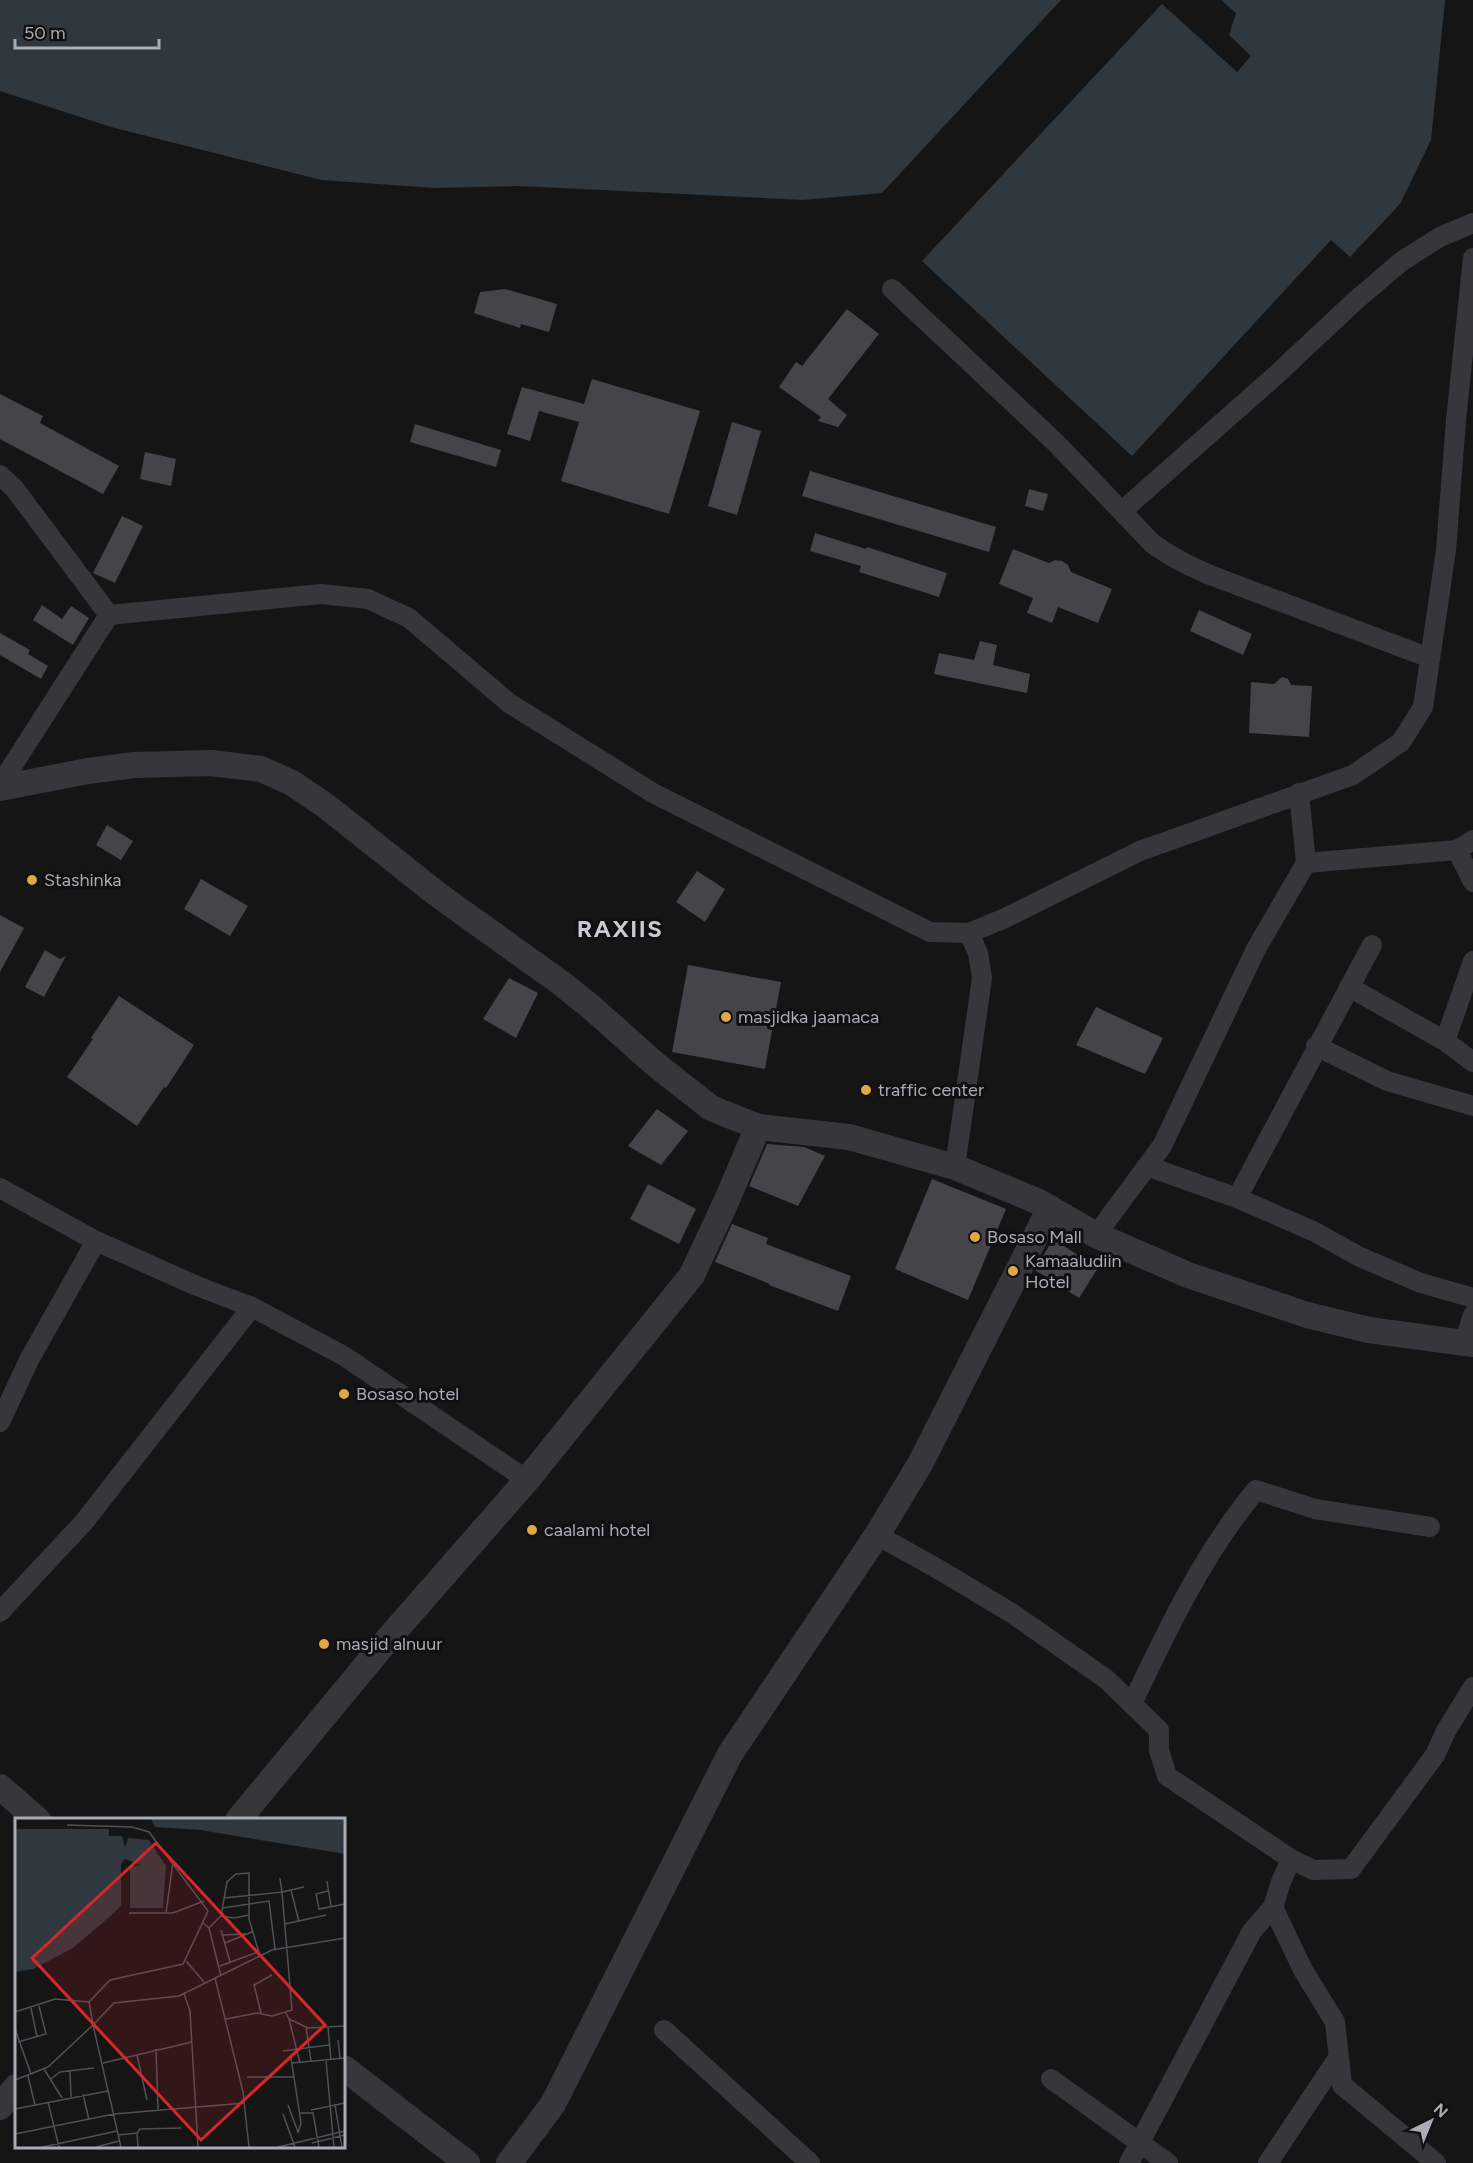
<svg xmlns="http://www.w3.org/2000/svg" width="1473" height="2163" font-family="Figtree,sans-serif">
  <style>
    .water { fill: #2f383e }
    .building { fill: #444549 }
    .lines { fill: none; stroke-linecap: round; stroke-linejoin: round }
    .minor { stroke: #36373b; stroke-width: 20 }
    .tertiary { stroke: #36373b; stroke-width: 26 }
    .poi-dot { fill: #e0a743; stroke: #101011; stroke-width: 2 }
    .labels { text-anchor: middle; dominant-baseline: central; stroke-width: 6; stroke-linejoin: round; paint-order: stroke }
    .poi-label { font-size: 18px; fill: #a8acb5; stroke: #101011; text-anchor: start }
    .district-label { font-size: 24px; font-weight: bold; letter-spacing: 1.5px; fill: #c9cbd2; stroke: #101011 }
    .inset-road { fill: none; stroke: #505156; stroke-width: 1.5 }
    .view { fill: #d62828; fill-opacity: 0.15; stroke: #d62828; stroke-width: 3 }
    .inset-edge { fill: none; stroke: #a8acb5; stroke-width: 3 }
  </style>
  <rect width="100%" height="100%" fill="#151516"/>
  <!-- water -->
  <g class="water">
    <polygon points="0,0 1061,0 882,193 803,200 519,186 435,188 321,180 111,127 0,91"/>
    <polygon points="1221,0 1445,0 1431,140 1400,204 1350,257 1331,240 1132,456 922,261 1162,4 1237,72 1251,56 1229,35 1236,13"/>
  </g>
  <!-- building -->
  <g class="building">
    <polygon points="505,289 557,304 549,332 521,324 520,328 474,313 480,292"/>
    <polygon points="847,309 879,334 828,399 847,415 838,427 818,421 821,417 779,387 796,362 802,366"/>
    <polygon points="592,379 700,411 669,514 561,481 579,422 539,411 530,441 507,434 522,387 584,404"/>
    <polygon points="0,394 43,416 40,423 119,466 103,494 0,439"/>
    <polygon points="732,422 761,431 737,515 708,506"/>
    <polygon points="415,424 501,450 496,467 410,442"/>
    <polygon points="145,452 176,459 171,486 140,479"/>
    <polygon points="810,471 996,527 989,552 802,496"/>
    <polygon points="1029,489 1048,494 1043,511 1025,506"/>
    <polygon points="122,516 143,526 115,583 93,573"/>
    <polygon points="815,533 866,549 867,547 947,573 939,597 859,572 861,566 810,551"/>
    <polygon points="1013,549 1049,563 1055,560 1062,561 1068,565 1071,572 1112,589 1098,623 1058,607 1052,623 1027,613 1033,598 999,584"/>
    <polygon points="42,605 62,619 71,606 89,618 73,645 33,620"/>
    <polygon points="1199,610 1252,634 1243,655 1190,631"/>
    <polygon points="0,633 30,650 28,654 48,666 41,679 0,655"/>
    <polygon points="980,641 997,645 993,665 1030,674 1027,693 934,674 939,653 974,660"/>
    <polygon points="1282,677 1288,679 1291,685 1312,686 1309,737 1249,733 1251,682 1274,684"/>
    <polygon points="107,825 133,841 121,860 96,845"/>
    <polygon points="697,871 725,889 705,922 676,902"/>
    <polygon points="201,879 248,906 230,936 184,909"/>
    <polygon points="0,915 24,928 0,972"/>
    <polygon points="45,950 60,959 66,956 44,997 25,987"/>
    <polygon points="688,965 781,982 765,1069 672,1052"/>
    <polygon points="509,978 538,993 516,1038 483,1019"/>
    <polygon points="119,996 194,1045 166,1088 164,1087 137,1126 67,1077 93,1039 91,1038"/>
    <polygon points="1096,1007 1163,1038 1145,1074 1076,1045"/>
    <polygon points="657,1109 688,1131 661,1165 628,1146"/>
    <polygon points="767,1144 804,1147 825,1156 798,1206 749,1186"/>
    <polygon points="932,1179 1006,1209 968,1300 895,1269"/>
    <polygon points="648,1184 696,1209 679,1244 630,1219"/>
    <polygon points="732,1224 768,1238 766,1244 851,1276 838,1311 769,1285 770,1284 715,1262"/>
    <polygon points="1053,1239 1098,1268 1079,1298 1035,1270"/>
  </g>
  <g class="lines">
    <!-- minor -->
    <g class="minor">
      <path d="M 892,289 L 1056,443 L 1152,543 C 1170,557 1189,566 1210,575 L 1430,658"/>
      <polyline points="0,475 14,488 109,615"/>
      <polyline points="1122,511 1275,376 1355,301 1402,261 1440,237 1473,223"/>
      <polyline points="109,615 321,594 368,599 409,618 509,703 653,793 930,932 969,933 1003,919 1140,851 1353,775 1401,742 1423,707 1446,550 1456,420 1473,258"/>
      <polyline points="0,785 109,615"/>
      <polyline points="1457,850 1473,882"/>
      <polyline points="1306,863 1457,850 1473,840"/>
      <polyline points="1349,987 1445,1041 1473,1062"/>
      <polyline points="1445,1041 1473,961"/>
      <polyline points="1316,1046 1387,1081 1473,1106"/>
      <polyline points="1147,1166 1237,1198 1313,1231 1360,1257 1421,1283 1473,1298"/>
      <polyline points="955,1167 982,978 978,953 969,933"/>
      <polyline points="0,1188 96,1241 197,1286 252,1307 344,1356 527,1480"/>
      <polyline points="1237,1198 1372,945"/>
      <polyline points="1096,1235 1162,1146 1256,949 1306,863 1299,793"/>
      <polyline points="1464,1343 1473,1315"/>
      <polyline points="0,1422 29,1360 96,1241"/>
      <polyline points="877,1535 938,1569 1013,1614 1106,1679 1159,1730 1159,1750 1167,1776 1291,1859 1313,1870 1351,1869 1435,1755 1446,1731 1473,1687"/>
      <polyline points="0,1612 84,1522 252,1307"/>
      <path d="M 1132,1704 C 1167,1630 1203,1554 1256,1490 L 1315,1509 L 1430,1527"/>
      <polyline points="1291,1859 1281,1882 1273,1907 1303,1970 1335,2022 1342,2085 1436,2163"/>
      <polyline points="664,2030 810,2163"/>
      <polyline points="1051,2079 1168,2163"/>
      <polyline points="1129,2163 1252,1931 1273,1907"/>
      <polyline points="1268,2163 1338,2058"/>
    </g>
    <!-- tertiary -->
    <g class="tertiary">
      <polyline points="0,788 88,771 134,765 211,763 261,769 292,783 326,806 437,894 561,983 591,1007 655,1064 711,1108 758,1127 849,1137 955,1167 1039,1202 1096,1235 1188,1275 1307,1315 1369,1330 1473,1344"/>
      <polyline points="0,1787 38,1820"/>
      <polyline points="238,1820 388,1639 527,1480 692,1275 726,1202 758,1127"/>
      <polyline points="344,2068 467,2163"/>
      <polyline points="0,2107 16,2087"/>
      <polyline points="509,2163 553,2104 730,1754 877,1535 920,1464 1050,1208"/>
    </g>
  </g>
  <!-- markers -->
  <g class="poi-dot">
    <circle cx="32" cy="880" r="6"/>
    <circle cx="726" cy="1017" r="6"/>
    <circle cx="866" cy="1090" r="6"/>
    <circle cx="975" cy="1237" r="6"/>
    <circle cx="1013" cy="1271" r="6"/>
    <circle cx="344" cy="1394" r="6"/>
    <circle cx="532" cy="1530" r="6"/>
    <circle cx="324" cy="1644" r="6"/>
  </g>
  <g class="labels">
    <!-- poi labels -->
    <g class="poi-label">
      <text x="44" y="880">Stashinka</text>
      <text x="738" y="1017">masjidka jaamaca</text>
      <text x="878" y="1090">traffic center</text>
      <text x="987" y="1237">Bosaso Mall</text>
      <text x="1025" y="1261">Kamaaludiin<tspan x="1025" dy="21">Hotel</tspan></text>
      <text x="356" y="1394">Bosaso hotel</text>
      <text x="544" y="1530">caalami hotel</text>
      <text x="336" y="1644">masjid alnuur</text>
    </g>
    <!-- district labels -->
    <g class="district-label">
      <text x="620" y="928">RAXIIS</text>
    </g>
  </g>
  <!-- overview -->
  <g transform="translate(15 1818)">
    <rect width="330" height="330" fill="#151516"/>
    <path d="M 136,1 L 330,1 L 330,36 L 185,12 L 140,9 ZM 0,11 L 94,11 L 94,18 L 107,18 L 110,29 L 113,20 L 134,22 L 151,48 L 148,90 L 115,90 L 115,49 L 126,47 L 110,41 L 106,46 L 106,87 L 100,94 L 58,130 L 18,151 L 0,154 Z" fill="#2f383e"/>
    <path class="inset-road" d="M 52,7 L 117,9 L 134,14 L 193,93 L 168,146 L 95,162 L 74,184M 265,60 L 267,74 L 289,69M 312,63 L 316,88M 276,72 L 284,104M 313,73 L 301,76 L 304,91 L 330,86M 209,80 L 267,74 L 277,192 L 257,198 L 242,195 L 211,201M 208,90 L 254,83 L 260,131M 114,95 L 158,95 L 189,83M 151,95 L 158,44M 206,98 L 219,100 L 234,97M 188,105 L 194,110 L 206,158M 270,106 L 311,97M 194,110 L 206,98 L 212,64 L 221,56 L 234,55 L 234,101 L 245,138M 206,112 L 215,144M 208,117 L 231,116M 210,125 L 237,114M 171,143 L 189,164M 205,148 L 243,134M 200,160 L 228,274 L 234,329M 169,176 L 175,193 L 183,329M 74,184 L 78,206M 16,190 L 22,219M 0,194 L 40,181 L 74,184M 246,195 L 239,167 L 257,157M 271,195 L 274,201 L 293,210 L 330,208M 274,201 L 285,245M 78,207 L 99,185 L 164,178 L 257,132 L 330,120M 78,207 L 106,329M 291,209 L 296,243M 313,209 L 316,242M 0,211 L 16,256M 323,222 L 325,240M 3,224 L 31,216 L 24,188M 141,231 L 143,291M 268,233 L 314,227M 122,237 L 132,282M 276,240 L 286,305 L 283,315M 311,243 L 319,329M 88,245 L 177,224M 277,245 L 330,240M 29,251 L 47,280M 55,253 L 56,279M 13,258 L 20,287M 232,259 L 279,259M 36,261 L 45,254 L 79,250M 0,262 L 33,249 L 78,207M 68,276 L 74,302M 33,284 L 44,329M 273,287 L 283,314M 320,287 L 327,329M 0,291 L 93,273M 296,292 L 330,285M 284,295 L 298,295 L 304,329M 268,296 L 280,329M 122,315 L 125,311 L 166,310M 0,316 L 99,296 L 230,285M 103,317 L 122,315 L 123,329M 297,325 L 330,317M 28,329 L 102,313M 81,329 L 104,323M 263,329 L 330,313"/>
    <path class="view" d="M 141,25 L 310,207 L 186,322 L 17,140 Z"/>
    <rect width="330" height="330" class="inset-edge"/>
  </g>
  <!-- north arrow -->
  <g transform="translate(1431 2121) rotate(43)" stroke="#101011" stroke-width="4.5" paint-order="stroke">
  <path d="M0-4.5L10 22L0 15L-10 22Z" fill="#a8acb5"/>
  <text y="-9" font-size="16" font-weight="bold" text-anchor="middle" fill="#a8acb5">N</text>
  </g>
  <!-- scale -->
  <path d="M15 39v9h144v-9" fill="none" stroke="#a8acb5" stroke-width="3"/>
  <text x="24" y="39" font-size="18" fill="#a8acb5" stroke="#101011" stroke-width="4.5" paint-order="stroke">50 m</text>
</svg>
